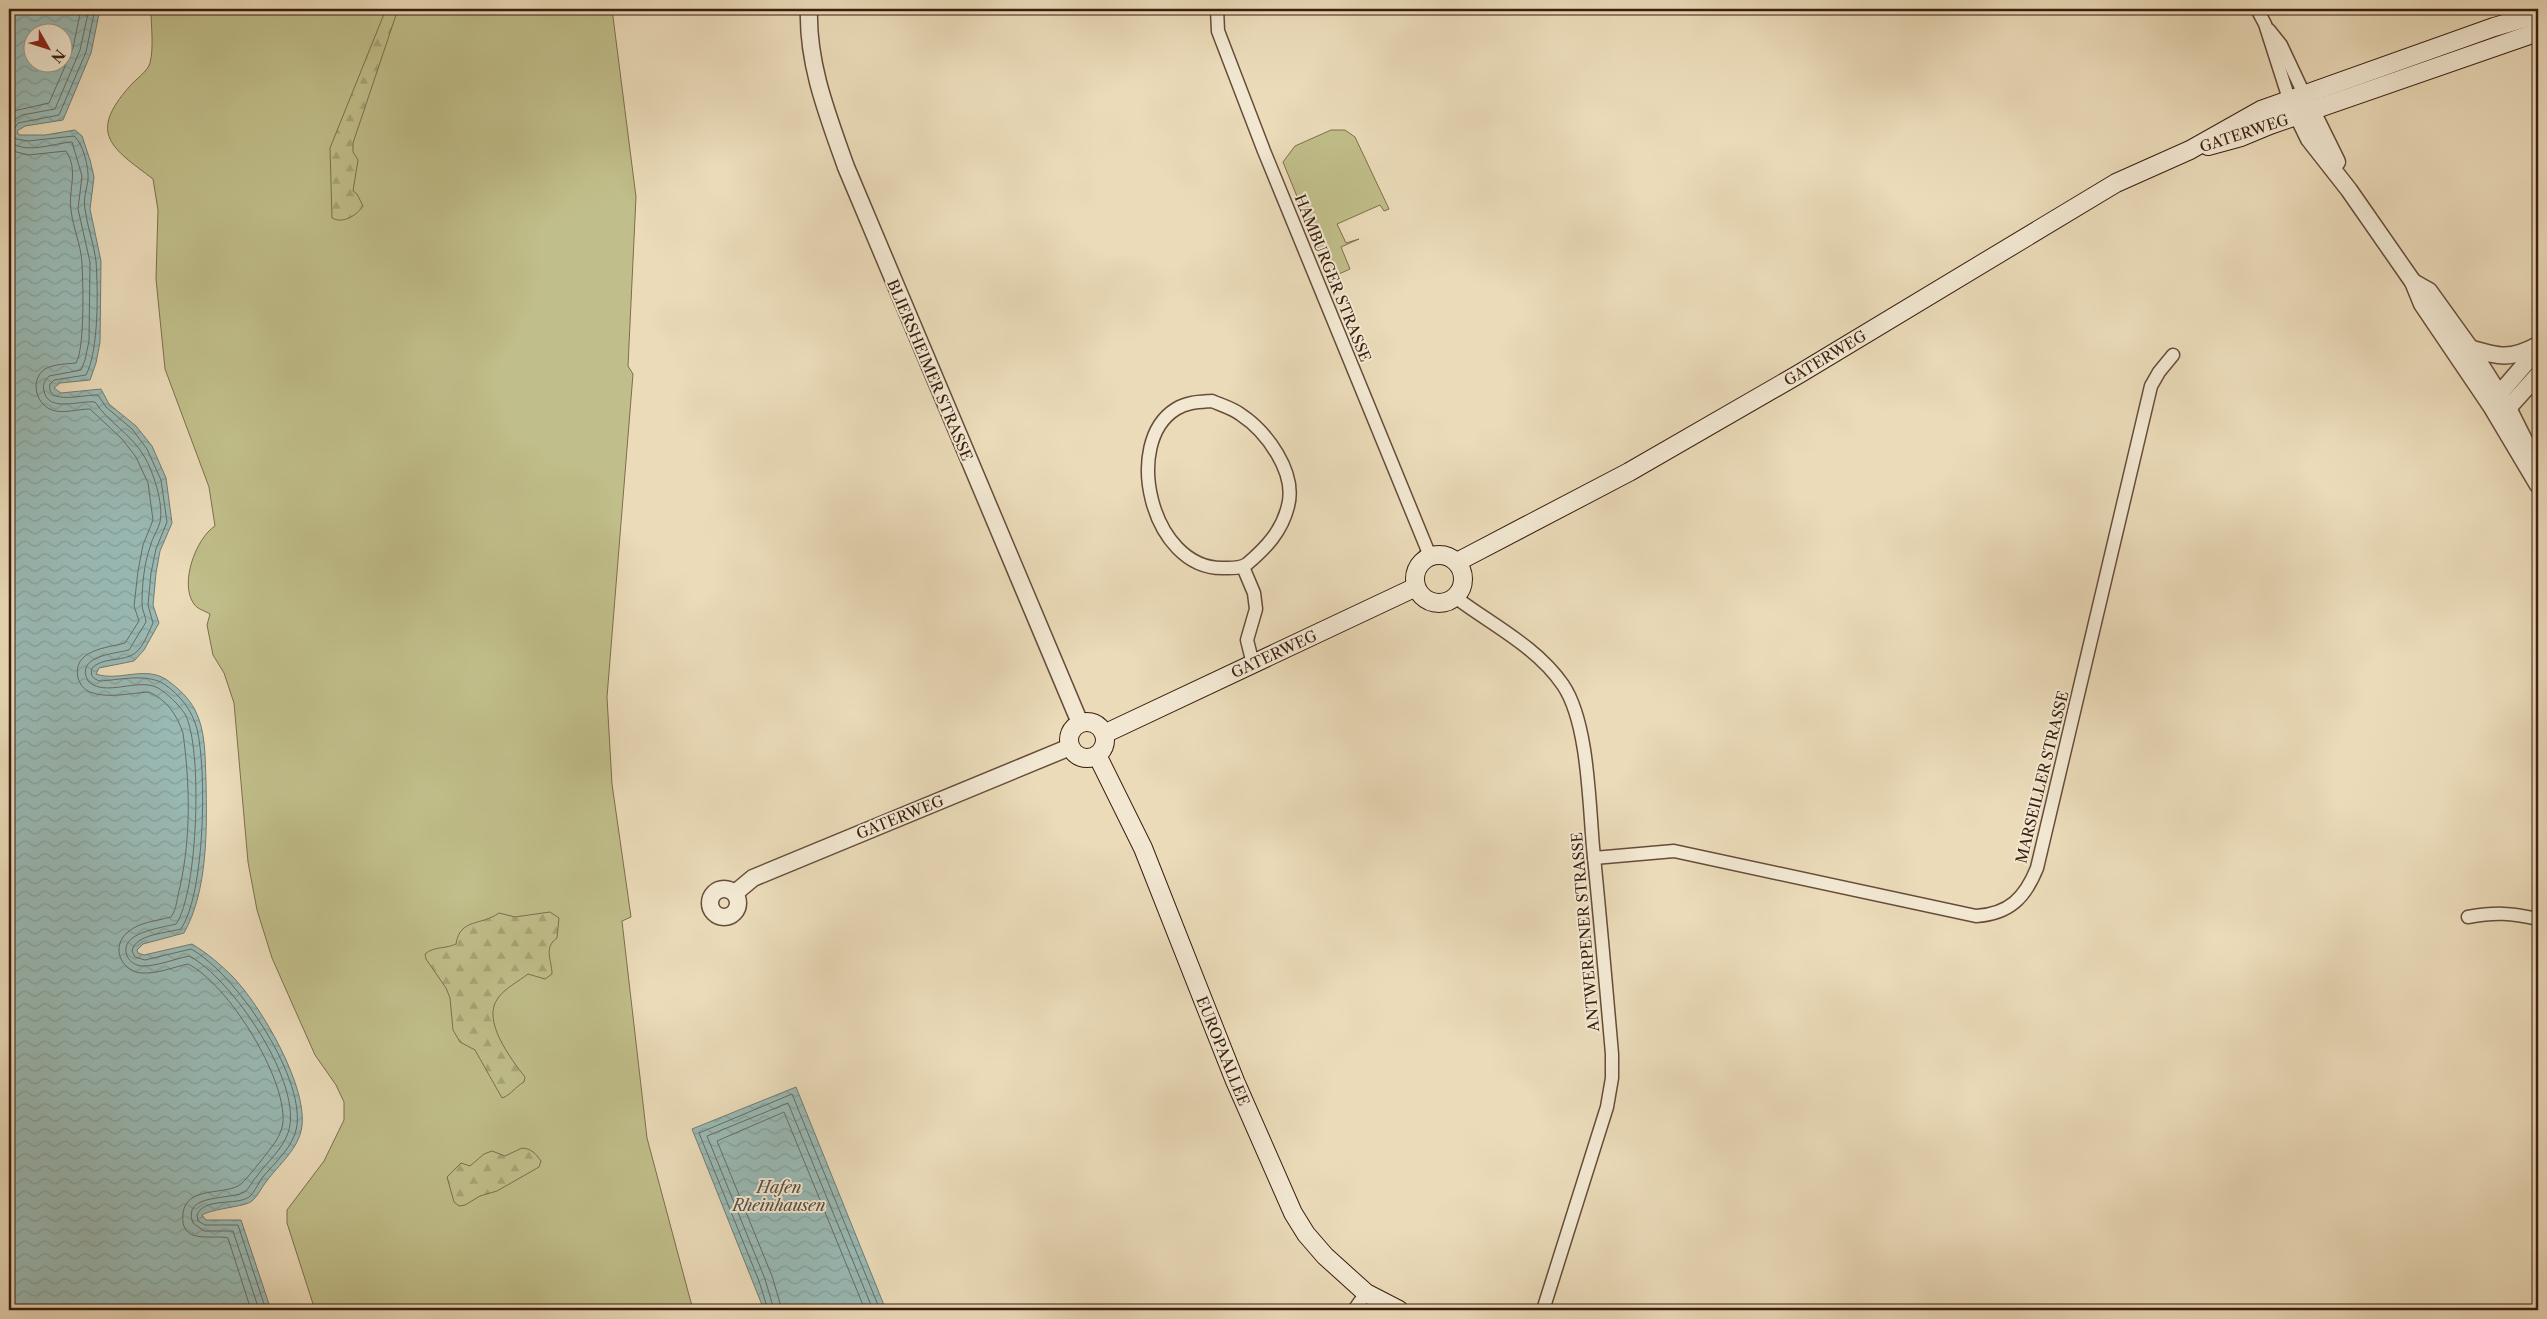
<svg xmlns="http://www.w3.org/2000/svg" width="2547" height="1319" font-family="'Libre Caslon Text',serif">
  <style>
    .green { fill: #c0be8a; stroke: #7e6e4c }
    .forest { fill: url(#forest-firs); stroke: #7e6e4c }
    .water { fill: url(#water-waves); stroke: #737b73; fill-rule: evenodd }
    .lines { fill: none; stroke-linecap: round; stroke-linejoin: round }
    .shore { stroke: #6a6c62; stroke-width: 1 }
    .minor-casing { stroke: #674c3a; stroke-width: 15 }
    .tertiary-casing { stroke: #674c3a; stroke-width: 19 }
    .secondary-casing { stroke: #3b1d0f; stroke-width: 20 }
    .minor { stroke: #f2e8d2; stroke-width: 12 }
    .tertiary { stroke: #f2e8d2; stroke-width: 16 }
    .secondary { stroke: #f2e8d2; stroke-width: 18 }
    .labels { text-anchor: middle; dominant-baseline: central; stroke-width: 4; stroke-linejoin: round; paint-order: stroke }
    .street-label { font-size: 15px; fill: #3b1d0f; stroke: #f2e8d2 }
    .water-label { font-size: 16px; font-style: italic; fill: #574c41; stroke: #f2e8d2 }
  </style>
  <defs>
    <pattern id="forest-firs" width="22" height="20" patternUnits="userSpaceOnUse" patternTransform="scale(1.25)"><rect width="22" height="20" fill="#c0be8a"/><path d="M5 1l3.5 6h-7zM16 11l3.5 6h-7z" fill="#a6a376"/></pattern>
    <pattern id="water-waves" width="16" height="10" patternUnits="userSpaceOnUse" patternTransform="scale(1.25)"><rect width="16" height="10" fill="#99bab5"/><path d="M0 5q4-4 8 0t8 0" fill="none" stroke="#859f9a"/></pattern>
  </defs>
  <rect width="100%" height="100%" fill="#ebdbb9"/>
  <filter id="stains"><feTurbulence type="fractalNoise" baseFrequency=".004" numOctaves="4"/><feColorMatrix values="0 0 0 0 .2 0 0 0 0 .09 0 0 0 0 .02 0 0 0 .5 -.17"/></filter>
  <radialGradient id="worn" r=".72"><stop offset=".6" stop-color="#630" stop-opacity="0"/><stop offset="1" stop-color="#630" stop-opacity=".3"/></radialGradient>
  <!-- green -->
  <g class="green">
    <path d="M 151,9 L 612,9 L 636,197 L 628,366 L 633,374 L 607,697 L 612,784 L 631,917 L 622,921 L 647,1138 L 693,1310 L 315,1310 L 314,1307 L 287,1223 L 287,1210 L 324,1161 L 344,1120 L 344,1102 L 336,1085 L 315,1055 L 272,958 L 257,910 L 248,862 L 234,703 L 224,673 L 213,655 L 207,625 L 210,614 C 205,611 197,609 194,604 C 179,584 196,538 215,526 L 209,487 L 165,369 L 156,279 L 158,210 L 153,179 C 112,148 87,134 130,86 C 135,80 148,71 150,63 C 154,47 151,26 151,9 Z"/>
    <polygon points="1331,130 1345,130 1355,137 1389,209 1384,211 1380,205 1337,224 1346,243 1359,239 1341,247 1350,269 1330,278 1283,162 1295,146"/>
  </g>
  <!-- forest -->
  <g class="forest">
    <path d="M 386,9 L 398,9 L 353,143 L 353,152 L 358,160 L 353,191 L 357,194 L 363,206 C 356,216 343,224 332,218 L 330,148 Z"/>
    <path d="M 550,912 L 559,918 L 557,938 C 543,948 552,960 552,974 L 545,979 L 528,974 C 519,981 504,989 498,998 C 481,1020 511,1059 525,1077 L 524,1082 C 515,1087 511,1095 502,1098 L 475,1050 L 460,1042 L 453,1030 L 450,998 L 446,988 L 426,959 L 425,954 C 434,946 446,949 456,944 C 460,918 481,926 499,913 L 515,917 Z"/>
    <path d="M 522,1148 C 532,1149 535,1153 541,1161 L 539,1167 L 497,1191 L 480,1196 L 465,1205 L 459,1206 L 454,1202 L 447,1177 L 461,1163 L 470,1166 L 484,1154 L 492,1151 L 505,1156 Z"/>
  </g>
  <!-- water -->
  <g class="water">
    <path d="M 9,9 L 100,9 L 91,53 L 63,120 L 25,126 L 17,131 L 19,135 L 45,135 L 75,130 L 82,136 L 90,160 L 94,177 L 90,209 L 101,261 L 100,342 L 96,363 L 90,380 L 60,383 L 54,388 L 61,393 L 101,389 L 109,404 L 136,426 L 152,446 L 166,478 L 172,523 L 160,551 L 156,573 L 153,605 L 159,623 L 144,650 L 134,661 L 99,668 L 96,674 C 119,682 145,665 167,680 C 178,688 189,698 195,710 C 206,731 205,758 206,781 C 207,829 208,890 184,933 L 143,944 L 137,950 L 138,953 L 144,955 L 192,944 C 207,953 220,964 233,977 C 261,1006 307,1085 302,1126 C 299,1149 279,1164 266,1182 C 261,1188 258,1196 252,1201 C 245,1207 214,1208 202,1215 L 206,1220 L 241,1220 L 271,1310 L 9,1310 ZM 32,32 L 62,32 L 62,62 L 32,62 Z"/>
    <polygon points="796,1087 886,1310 764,1310 692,1129"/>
  </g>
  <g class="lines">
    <!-- shore -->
    <g class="shore">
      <path d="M 95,9 L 86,52 L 59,115 L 18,123 L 12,132 L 16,139 L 28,141 L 74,136 C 83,143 89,168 88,179 C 87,189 83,198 85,209 C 87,226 94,244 96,261 C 98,290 99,350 86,375 L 54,380 L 50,384 C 45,406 86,394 98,395 L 106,407 L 132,429 L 147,449 L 161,480 L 167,522 L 156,549 L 151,573 L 148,605 L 153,623 C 148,633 142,652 130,656 C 118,661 102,658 92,668 C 90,676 93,679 100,681 C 119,680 147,673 164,684 C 180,695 192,710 197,729 C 207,771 205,893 181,929 C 167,933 135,934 132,951 L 135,957 L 145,960 L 191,949 C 235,973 303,1073 297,1125 C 294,1147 275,1162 262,1178 C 258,1184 254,1193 249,1197 C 236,1206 204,1197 197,1215 L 198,1221 L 205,1225 L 238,1225 L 266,1310"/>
      <polyline points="9,112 49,103 73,48 81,9"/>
      <polyline points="9,123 22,115 55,109 80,50 89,9"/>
      <path d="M 9,140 C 22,156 54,143 72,142 L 82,176 L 78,209 L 90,262 L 89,341 L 85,360 L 81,370 L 49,376 C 45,380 42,385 44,391 C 48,413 80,400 95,402 C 108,422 131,434 144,456 C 153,471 164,504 160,522 C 158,530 152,538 150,547 C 144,564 142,586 142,604 C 142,611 146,616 146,622 L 129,650 C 113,654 75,656 88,681 C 105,698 138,677 158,688 C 168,694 178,704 185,714 C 203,747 198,893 176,924 C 162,928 118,932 127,956 C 130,962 136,966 143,966 C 157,966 175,959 189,956 C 231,977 305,1085 288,1133 C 282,1150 267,1162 257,1176 C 253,1180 250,1187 246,1191 C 233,1201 181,1192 193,1223 L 204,1231 L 233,1231 L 259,1310"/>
      <path d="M 9,150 L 28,155 L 66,151 C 79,171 68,189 71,210 C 73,228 81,245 82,263 C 83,282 85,348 76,363 C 66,364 54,364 45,369 C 30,379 35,404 52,410 C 64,414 78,409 90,409 L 122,439 L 136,457 L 148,483 L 153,520 L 143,545 L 138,571 L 134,606 L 139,621 L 125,643 C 106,648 72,650 78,678 C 80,684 84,690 90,692 C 107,699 131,693 149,692 C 167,700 177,715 183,733 C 190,785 191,836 180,887 C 177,897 177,909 171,917 C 157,921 139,922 128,932 C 110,946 121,972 142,973 C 157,974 174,967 188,964 C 228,984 286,1077 283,1122 C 282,1132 276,1142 270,1149 C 266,1155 245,1181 241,1184 C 226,1196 187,1185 183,1213 C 179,1246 213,1234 228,1238 L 251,1310"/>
      <polyline points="768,1310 759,1281 699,1133 792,1094 880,1310"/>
      <polyline points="774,1310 765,1279 707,1136 788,1103 873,1310"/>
      <polyline points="782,1310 772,1276 717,1141 784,1112 865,1310"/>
    </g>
    <!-- minor casing -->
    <g class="minor-casing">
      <g id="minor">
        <polyline points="1217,9 1218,31 1264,151 1430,556"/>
        <polyline points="2257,9 2265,24 2289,99"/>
        <polyline points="2269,30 2281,45 2304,94"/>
        <path d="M 1212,401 C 1221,405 1232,408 1240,414 C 1266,431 1297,472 1288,506 C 1282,531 1266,548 1247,564 C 1240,569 1230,568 1222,568 C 1151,568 1122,442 1176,409 C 1187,402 1199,402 1212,401 Z"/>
        <polyline points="1243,567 1254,593 1256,609 1247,640 1253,664"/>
        <path d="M 1455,597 C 1492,625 1536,646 1563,685 C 1588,722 1589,801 1593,847 C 1600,916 1606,985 1612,1054 L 1612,1078 L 1607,1107 L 1543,1310"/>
        <path d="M 1594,858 L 1674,851 L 1976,916 C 2009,914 2025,898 2037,868 L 2151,386 L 2159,372 L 2173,355"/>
        <path d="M 2468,917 C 2496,912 2511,913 2538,919"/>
        <polyline points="1354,1310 1366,1293"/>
      </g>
    </g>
    <!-- tertiary casing -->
    <g class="tertiary-casing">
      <g id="tertiary">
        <path d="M 809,9 C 807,64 828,116 846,167 L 1080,723"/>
        <polyline points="2306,99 2337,162"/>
        <polyline points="2292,104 2309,139 2349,190 2413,282 2422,304 2491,406 2538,485"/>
        <polyline points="2413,282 2429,291 2470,348 2508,408 2530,452"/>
        <path d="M 2470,348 C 2498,357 2511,360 2538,345"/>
        <polyline points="2494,400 2538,349"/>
        <polyline points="2499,408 2508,408 2538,375"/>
        <circle cx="724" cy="903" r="14"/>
        <polyline points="735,893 753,878 1070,747"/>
      </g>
    </g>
    <!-- secondary casing -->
    <g class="secondary-casing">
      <g id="secondary">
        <polyline points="2208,146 2241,137 2270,125 2538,32"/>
        <circle cx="1439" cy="579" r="24"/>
        <polyline points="1457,562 1629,472 1799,374 2116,183 2190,150 2261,110 2494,27 2538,14"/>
        <circle cx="1087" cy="740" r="18"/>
        <polyline points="1104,734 1416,587"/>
        <polyline points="1097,755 1143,848 1235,1081 1293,1213 1306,1234 1325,1256 1366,1293 1399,1310"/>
      </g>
    </g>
    <!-- minor -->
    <use href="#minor" class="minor"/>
    <!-- tertiary -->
    <use href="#tertiary" class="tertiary"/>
    <!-- secondary -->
    <use href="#secondary" class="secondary"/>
  </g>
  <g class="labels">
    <!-- street labels -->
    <g class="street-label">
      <text transform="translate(2244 133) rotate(-18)">GATERWEG</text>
      <text transform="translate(1333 278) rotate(68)">HAMBURGER STRASSE</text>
      <text transform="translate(1825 358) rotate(-31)">GATERWEG</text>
      <text transform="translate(930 370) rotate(67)">BLIERSHEIMER STRASSE</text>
      <text transform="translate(1274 654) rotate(-25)">GATERWEG</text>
      <text transform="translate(2042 777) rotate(-76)">MARSEILLER STRASSE</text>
      <text transform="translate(900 817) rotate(-22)">GATERWEG</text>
      <text transform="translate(1585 932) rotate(-95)">ANTWERPENER STRASSE</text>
      <text transform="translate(1223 1051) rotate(68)">EUROPAALLEE</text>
    </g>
    <!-- water labels -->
    <g class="water-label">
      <text x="779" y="1187">Hafen<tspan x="779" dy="18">Rheinhausen</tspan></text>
    </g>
  </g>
  <!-- margin -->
  <rect width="2547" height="1319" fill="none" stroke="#ebdbb9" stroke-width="30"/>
  <rect x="10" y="10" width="2527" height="1299" fill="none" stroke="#3b1d0f" stroke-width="2.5"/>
  <rect x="15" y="15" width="2517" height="1289" fill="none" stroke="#3b1d0f"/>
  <!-- north arrow -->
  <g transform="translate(48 48) rotate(129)"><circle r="24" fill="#f2e8d2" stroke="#a99784"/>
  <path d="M0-4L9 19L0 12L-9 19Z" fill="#8f2418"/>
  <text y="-8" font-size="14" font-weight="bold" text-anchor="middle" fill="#3b1d0f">N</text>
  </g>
  <rect width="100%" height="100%" filter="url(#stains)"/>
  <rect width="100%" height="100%" fill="url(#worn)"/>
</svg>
